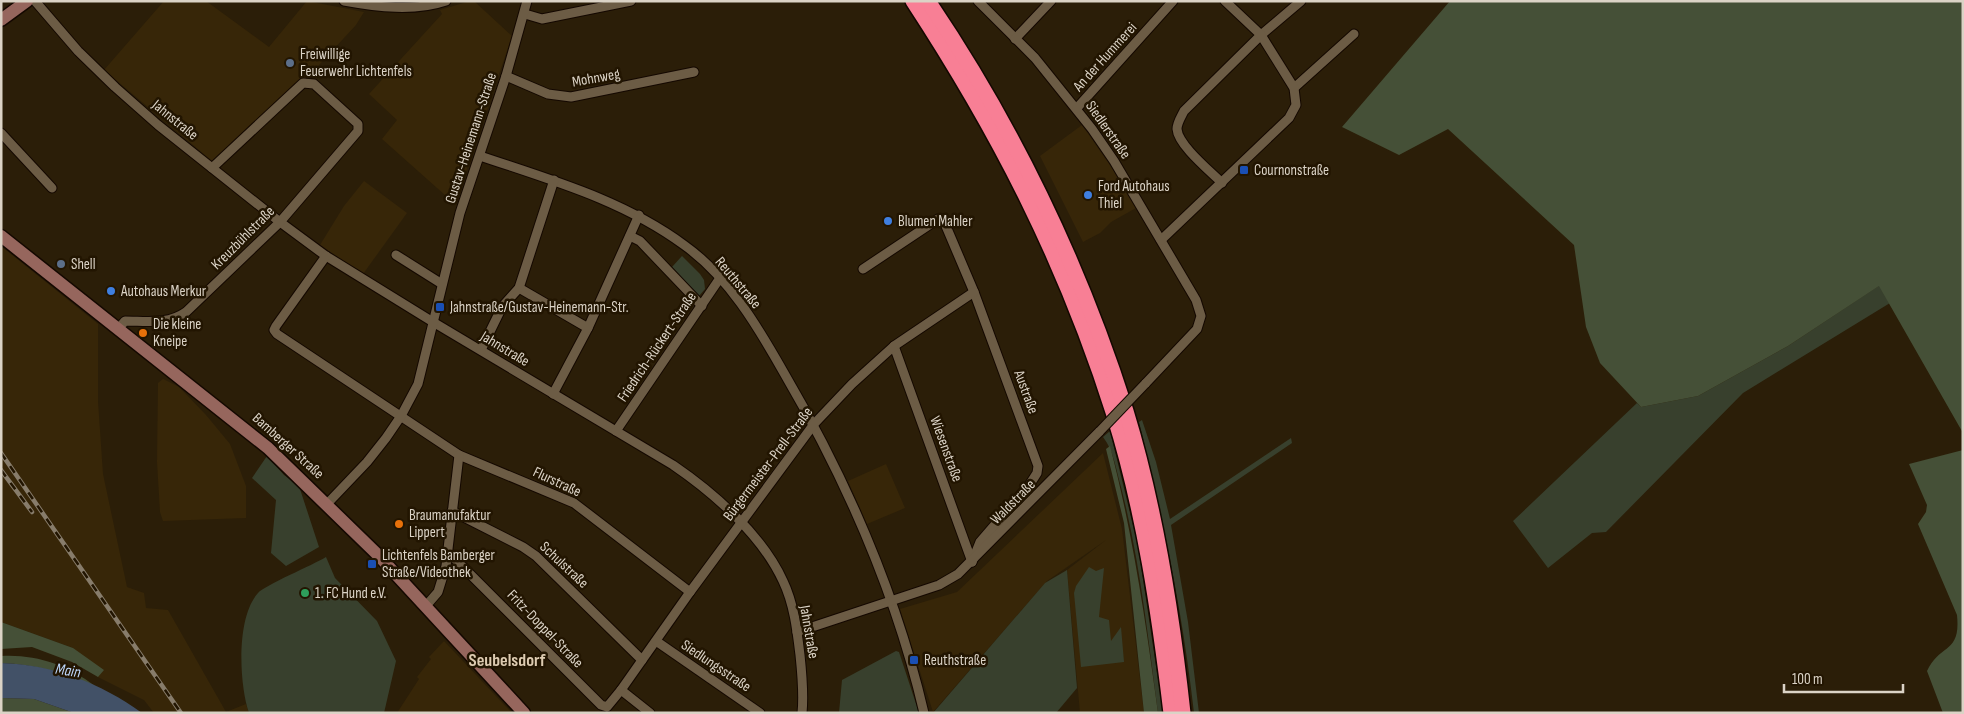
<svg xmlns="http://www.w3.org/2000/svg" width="1964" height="714" font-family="'Sofia Sans Condensed',sans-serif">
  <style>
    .built { fill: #372608 }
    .green { fill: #38402d }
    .forest { fill: #455037 }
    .water { fill: #425167 }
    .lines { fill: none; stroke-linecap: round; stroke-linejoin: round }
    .street-casing { stroke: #140800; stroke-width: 11 }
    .secondary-casing { stroke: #140800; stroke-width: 15 }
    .highway-casing { stroke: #140800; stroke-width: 18 }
    .street { stroke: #6c5c45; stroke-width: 9 }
    .secondary { stroke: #96665d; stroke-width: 12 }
    .highway { stroke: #f87f95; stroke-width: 15 }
    .rail-casing { stroke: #877c6b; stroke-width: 4.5 }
    .rail { stroke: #221501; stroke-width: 2.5; stroke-dasharray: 8; stroke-linecap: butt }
    .street-bridge-casing { stroke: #140800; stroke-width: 11; stroke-linecap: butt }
    .street-bridge { stroke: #6c5c45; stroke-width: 9 }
    .service-dot { fill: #5c6f8a; stroke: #221501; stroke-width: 2 }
    .transit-dot { fill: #1a4fb4; stroke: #221501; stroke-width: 2 }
    .shop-dot { fill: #3f7fe0; stroke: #221501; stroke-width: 2 }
    .food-dot { fill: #e8710a; stroke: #221501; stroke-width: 2 }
    .leisure-dot { fill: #2e9e5b; stroke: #221501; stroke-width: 2 }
    .labels { text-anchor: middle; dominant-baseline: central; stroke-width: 5; stroke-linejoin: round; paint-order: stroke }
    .poi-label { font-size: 15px; fill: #dbd3c6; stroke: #221501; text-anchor: start }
    .street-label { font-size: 15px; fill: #dbd3c6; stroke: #221501 }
    .water-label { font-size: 16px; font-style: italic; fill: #bed7fb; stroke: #221501 }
    .quarter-label { font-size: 18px; font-weight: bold; fill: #ddcbb1; stroke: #221501 }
  </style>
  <rect width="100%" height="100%" fill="#2b1e08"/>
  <!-- built -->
  <g class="built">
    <polygon points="164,1 206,1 269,47 307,1 364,12 356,25 307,78 297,82 212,161 104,70"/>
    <polygon points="470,1 474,1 512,36 455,204 382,139 397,120 369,94 442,14 440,10"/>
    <polygon points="1082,125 1125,187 1136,208 1111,222 1100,233 1083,242 1040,156"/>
    <polygon points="364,181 407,213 363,274 320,245 344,206"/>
    <polygon points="1,246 98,324 98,401 103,474 127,587 144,593 146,608 168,610 226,712 246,704 249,713 154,713 144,700 98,677 73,648 1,622"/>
    <polygon points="163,379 179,387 206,415 230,444 246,486 246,518 163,521 160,512 157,462 158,383"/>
    <polygon points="1103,453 1122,529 1144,713 1080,713 1067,570 1106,540 1047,581 933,712 900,609 957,592"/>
    <polygon points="886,464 905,508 867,524 848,481"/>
    <polygon points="444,641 512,713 397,713 419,679 417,677 431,659 429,657"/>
  </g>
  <!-- green -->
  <g class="green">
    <polygon points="682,256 700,274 704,280 705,289 699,296 672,267"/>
    <polygon points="1880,285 1890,303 1743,393 1606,532 1592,533 1548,568 1513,521 1637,403 1641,407 1698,396 1788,346"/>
    <path d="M 1142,420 L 1156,462 L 1170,519 L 1291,438 L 1292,443 L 1171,525 L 1188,622 L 1199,713 L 1194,713 C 1183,614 1163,518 1139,422 Z"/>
    <path d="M 1110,431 L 1138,546 L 1163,713 L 1158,713 C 1148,637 1140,561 1121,487 C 1116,470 1114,451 1103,437 Z"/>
    <polygon points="267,456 284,475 299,486 319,547 286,566 271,553 276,500 252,478"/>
    <path d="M 326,557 L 335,578 L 377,621 L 396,661 L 384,713 L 249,713 C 239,684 236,617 258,593 C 265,585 313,565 326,557 Z"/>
    <polygon points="1089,567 1096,571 1104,568 1099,617 1109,620 1111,641 1121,627 1124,662 1081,667 1074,593 1076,586"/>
    <polygon points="1067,570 1077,688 1056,713 933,713 1045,583"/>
    <polygon points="896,651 899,652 919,713 839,713 842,680"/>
  </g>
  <!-- forest -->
  <g class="forest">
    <polygon points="1450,1 1963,1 1963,433 1879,286 1788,346 1698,396 1641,407 1600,363 1586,327 1574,245 1448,129 1399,155 1342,127"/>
    <path d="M 1110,446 C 1133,534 1146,623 1158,713 L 1144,713 L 1124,523 L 1106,449 Z"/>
    <path d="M 1963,450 L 1963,713 L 1943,713 L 1927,671 C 1940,643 1961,654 1957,615 L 1918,524 L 1926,512 L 1927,505 L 1909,464 Z"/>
    <polygon points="1,622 73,648 104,670 98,677 72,662 32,647 1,649"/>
    <path d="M 1,656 C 36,654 67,665 95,686 C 63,673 35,664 1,663 Z"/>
    <polygon points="1,698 34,699 74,713 1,713"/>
  </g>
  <!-- water -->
  <path class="water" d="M 1,663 C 51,664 101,683 142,713 L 74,713 L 34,699 L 1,698 Z"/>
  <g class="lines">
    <!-- street casing -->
    <g class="street-casing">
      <g id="street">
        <path d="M 35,1 L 78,51 L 115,87 L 158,125 L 280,222 L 326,256 L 433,322 L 673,465 C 714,493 762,535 783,581 C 794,604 797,630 800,655 C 802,674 804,694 802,713"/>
        <path d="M 344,1 C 377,7 414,12 446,1"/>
        <polyline points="978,1 1035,58 1092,129 1114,161 1196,300 1201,316 1197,329 1145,384"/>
        <polyline points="525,14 542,19 631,1"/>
        <polyline points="1015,39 1051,1"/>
        <polyline points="506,76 548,94 571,97 694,72"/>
        <polyline points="1294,88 1354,34"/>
        <polyline points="1077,108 1173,1"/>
        <polyline points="1,133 52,188"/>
        <path d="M 480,156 C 551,180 623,200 684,245 C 728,276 758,327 784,373 C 846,479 896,593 924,713"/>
        <path d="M 1222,183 C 1210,171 1178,145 1177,129 C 1177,123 1181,117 1184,111 L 1261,35 L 1301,1"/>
        <polyline points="630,236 640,241 702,306"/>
        <polyline points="1161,240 1289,118 1296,105 1294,88 1261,35 1225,1"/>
        <polyline points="396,255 442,284"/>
        <polyline points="326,256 276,326 274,330 277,334 459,455 574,503 690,592"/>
        <polyline points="863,269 938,219 943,219 974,292 1038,466 1037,473 1030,484 980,542 972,562"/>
        <polyline points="519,288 588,328"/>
        <path d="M 119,328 L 125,321 C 146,321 168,325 186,312 L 280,222 L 358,131 L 358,124 L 314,84 L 303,83 L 212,168"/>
        <polyline points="894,346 972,562"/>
        <polyline points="481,350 502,307 519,288 554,180"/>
        <polyline points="553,394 588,328 639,215"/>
        <polyline points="616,431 720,278"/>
        <polyline points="327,504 367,462 386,438 401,416 418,384 460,213 506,76 527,1"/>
        <polyline points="452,511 523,547 536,556 642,660"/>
        <polyline points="448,552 601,705 607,707 621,690 690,592 814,424 852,384 894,346 974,292"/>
        <polyline points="425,607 438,592 446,566 459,455"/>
        <polyline points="797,632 939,585 958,574 1100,431"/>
        <polyline points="656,641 760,713"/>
        <polyline points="621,690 650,713"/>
      </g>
    </g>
    <!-- secondary casing -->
    <g class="secondary-casing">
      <g id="secondary">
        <polyline points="1,20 27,1"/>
        <polyline points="1,236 268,448 378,555 524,713"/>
      </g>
    </g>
    <!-- highway casing -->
    <g class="highway-casing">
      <g id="highway">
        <path d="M 913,1 C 1000,134 1066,263 1114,415 C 1144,511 1159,613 1171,713"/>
        <path d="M 928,1 C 1014,128 1080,266 1126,411 C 1156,509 1172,612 1183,713"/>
      </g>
    </g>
    <!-- street -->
    <use href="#street" class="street"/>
    <!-- secondary -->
    <use href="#secondary" class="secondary"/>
    <!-- highway -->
    <use href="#highway" class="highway"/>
    <!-- rail casing -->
    <g class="rail-casing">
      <g id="rail">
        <polyline points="1,453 181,713"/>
        <polyline points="1,470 32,512"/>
      </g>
    </g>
    <!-- rail -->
    <use href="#rail" class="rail"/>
    <!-- street-bridge casing -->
    <g class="street-bridge-casing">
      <polyline id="street-bridge" points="1100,431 1145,384"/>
    </g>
    <!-- street-bridge -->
    <use href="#street-bridge" class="street-bridge"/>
  </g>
  <!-- markers -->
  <g class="service-dot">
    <circle cx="290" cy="63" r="5"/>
    <circle cx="61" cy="264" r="5"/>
  </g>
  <g class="transit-dot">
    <rect x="1239" y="165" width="10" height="10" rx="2.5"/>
    <rect x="435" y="302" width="10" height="10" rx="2.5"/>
    <rect x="367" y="559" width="10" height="10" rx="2.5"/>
    <rect x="909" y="655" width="10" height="10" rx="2.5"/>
  </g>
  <g class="shop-dot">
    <circle cx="1088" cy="195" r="5"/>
    <circle cx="888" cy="221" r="5"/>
    <circle cx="111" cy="291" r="5"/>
  </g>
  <g class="food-dot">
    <circle cx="143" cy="333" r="5"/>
    <circle cx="399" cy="524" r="5"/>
  </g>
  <circle class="leisure-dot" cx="305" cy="593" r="5"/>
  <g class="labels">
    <!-- poi labels -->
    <g class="poi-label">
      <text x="300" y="54">Freiwillige<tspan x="300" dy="17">Feuerwehr Lichtenfels</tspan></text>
      <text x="1254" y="170">Cournonstraße</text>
      <text x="1098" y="186">Ford Autohaus<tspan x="1098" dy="17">Thiel</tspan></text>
      <text x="898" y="221">Blumen Mahler</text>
      <text x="71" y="264">Shell</text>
      <text x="121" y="291">Autohaus Merkur</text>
      <text x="450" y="307">Jahnstraße/Gustav-Heinemann-Str.</text>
      <text x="153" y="324">Die kleine<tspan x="153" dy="17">Kneipe</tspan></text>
      <text x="409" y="515">Braumanufaktur<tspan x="409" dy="17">Lippert</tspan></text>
      <text x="382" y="555">Lichtenfels Bamberger<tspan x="382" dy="17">Straße/Videothek</tspan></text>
      <text x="315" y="593">1. FC Hund e.V.</text>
      <text x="924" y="660">Reuthstraße</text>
    </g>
    <!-- street labels -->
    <g class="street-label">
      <text transform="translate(1105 57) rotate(-48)">An der Hummerei</text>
      <text transform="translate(596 78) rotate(-10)">Mohnweg</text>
      <text transform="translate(175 120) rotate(39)">Jahnstraße</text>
      <text transform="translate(1108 130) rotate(55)">Siedlerstraße</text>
      <text transform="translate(471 138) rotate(-72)">Gustav-Heinemann-Straße</text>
      <text transform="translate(243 238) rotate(-45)">Kreuzbühlstraße</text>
      <text transform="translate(738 283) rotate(50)">Reuthstraße</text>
      <text transform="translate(657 347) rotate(-56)">Friedrich-Rückert-Straße</text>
      <text transform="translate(505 349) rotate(31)">Jahnstraße</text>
      <text transform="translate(1026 392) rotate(70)">Austraße</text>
      <text transform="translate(288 446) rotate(42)">Bamberger Straße</text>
      <text transform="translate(946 449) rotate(70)">Wiesenstraße</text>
      <text transform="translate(768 464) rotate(-53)">Bürgermeister-Prell-Straße</text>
      <text transform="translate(557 482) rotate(25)">Flurstraße</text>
      <text transform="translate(1013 502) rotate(-45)">Waldstraße</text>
      <text transform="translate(564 565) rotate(43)">Schulstraße</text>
      <text transform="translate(545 629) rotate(46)">Fritz-Doppel-Straße</text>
      <text transform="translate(809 632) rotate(80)">Jahnstraße</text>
      <text transform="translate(716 666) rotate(34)">Siedlungsstraße</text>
    </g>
    <!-- water labels -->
    <g class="water-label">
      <text transform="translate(68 671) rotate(9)">Main</text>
    </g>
    <!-- quarter labels -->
    <g class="quarter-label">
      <text x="507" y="660">Seubelsdorf</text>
    </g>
  </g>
  <!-- border -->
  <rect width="1964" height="714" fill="none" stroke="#dbd3c6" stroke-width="5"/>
  <!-- scale -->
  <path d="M1784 684v8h119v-8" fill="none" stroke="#dbd3c6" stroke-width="2.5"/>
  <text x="1792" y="684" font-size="15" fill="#dbd3c6" stroke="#221501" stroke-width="4" paint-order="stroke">100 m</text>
</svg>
